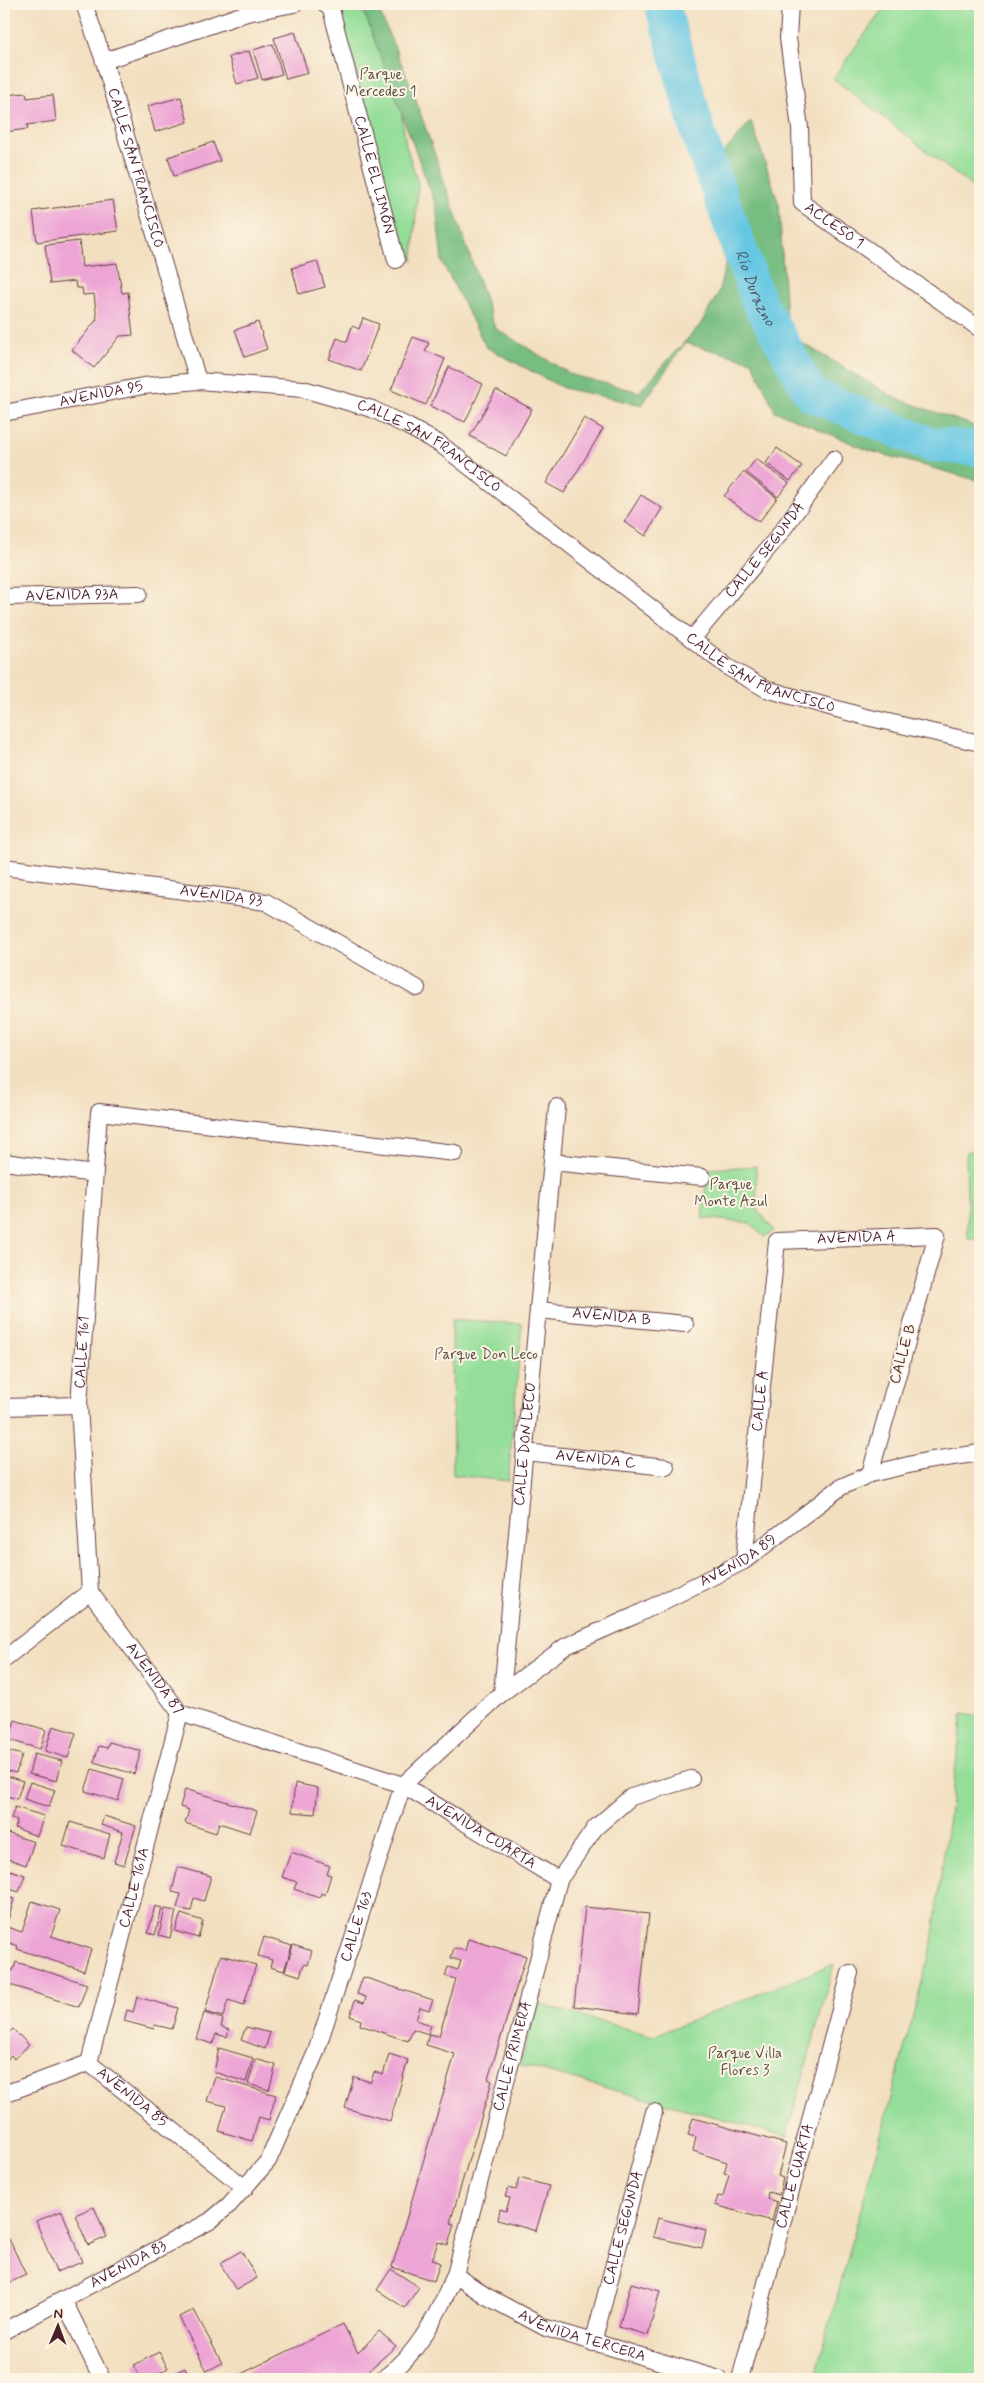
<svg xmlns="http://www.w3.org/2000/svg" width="984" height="2383" font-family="Mynerve,sans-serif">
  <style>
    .green { fill: #94de99; stroke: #6f7e62 }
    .forest { fill: #77bd81; stroke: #606e56 }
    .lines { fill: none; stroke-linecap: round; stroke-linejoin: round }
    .river { stroke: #65c7e3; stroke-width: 35 }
    .building { fill: #eda5d5 }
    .minor-casing { stroke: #633c41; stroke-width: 18 }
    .minor { stroke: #fff; stroke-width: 16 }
    .labels { text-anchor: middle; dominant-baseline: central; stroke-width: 4; stroke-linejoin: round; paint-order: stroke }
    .park-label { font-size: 15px; fill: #5c4f46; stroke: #fcf5e5 }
    .street-label { font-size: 15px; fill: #4a1f2b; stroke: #fcf5e5 }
    .water-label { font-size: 16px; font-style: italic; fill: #525162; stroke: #fcf5e5 }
  </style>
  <rect width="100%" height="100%" fill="#fcf5e5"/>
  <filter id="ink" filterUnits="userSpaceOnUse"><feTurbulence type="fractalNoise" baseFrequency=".02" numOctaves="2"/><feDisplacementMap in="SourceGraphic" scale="10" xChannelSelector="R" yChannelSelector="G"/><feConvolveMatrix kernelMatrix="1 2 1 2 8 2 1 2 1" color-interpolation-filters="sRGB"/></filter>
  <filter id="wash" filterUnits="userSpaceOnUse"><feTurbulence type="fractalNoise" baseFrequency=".0096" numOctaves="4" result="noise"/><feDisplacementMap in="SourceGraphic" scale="20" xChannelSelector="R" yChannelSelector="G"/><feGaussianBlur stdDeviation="1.12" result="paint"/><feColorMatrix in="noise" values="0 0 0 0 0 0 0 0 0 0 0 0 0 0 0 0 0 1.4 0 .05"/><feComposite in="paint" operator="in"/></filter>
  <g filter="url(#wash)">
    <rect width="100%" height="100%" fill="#f2dfc0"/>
    <!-- green -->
    <g class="green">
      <polygon points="337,4 356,5 393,53 406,146 418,183 413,261 393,211"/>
      <polygon points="887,4 980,4 980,193 833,78"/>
      <polygon points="980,1151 980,1239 968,1239 966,1152"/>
      <polygon points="756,1166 757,1209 774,1231 764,1237 750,1223 702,1218 708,1169"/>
      <polygon points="452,1319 522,1324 508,1481 453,1475"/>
      <polygon points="963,1713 980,1716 980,2379 815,2379 931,1949"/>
      <polygon points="834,1964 787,2136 520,2065 538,2004 653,2036"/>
    </g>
    <!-- forest -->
    <polygon class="forest" points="361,4 376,4 411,86 495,328 572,375 639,392 700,325 718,294 726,262 699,181 751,121 779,204 787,334 895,398 980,428 980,481 870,451 775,411 752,361 685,343 642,405 563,388 486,347 442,262 436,206"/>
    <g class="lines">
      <!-- river -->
      <path class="river" id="s1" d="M 662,4 L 700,139 L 758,300 L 811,394 L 929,444 L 980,449"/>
    </g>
    <g id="blocks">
      <!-- building -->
      <g class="building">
        <polygon points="295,32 308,73 286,79 274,38"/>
        <polygon points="273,44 282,74 262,80 253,50"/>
        <polygon points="249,51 258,78 237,84 229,57"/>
        <polygon points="26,93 27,98 53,95 56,121 27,125 28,129 4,132 4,95"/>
        <polygon points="181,97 188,122 155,132 148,106"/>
        <polygon points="213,142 220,161 174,176 168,157"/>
        <polygon points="113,200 118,231 37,242 33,211"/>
        <polygon points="79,241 82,267 117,263 122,293 128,292 133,335 120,336 94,368 72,350 97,319 94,294 83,295 82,288 76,288 75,281 50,284 45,245"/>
        <polygon points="317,261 325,287 299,294 292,268"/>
        <polygon points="363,318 379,324 361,371 329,359 337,338 347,342 352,326 359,329"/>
        <polygon points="258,322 267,349 245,357 235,330"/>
        <polygon points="413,337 429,343 425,351 445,359 426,405 391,390"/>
        <polygon points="449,367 483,384 465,422 430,406"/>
        <polygon points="496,390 532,409 506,456 470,436"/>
        <polygon points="584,418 603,429 564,493 546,483"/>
        <polygon points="777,448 802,466 790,481 766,463"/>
        <polygon points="756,459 789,483 778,497 746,472"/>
        <polygon points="743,472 777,498 759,522 724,496"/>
        <polygon points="641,495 662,508 646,536 624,522"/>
        <polygon points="15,1720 46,1730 40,1749 9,1740"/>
        <polygon points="4,1723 10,1725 6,1738 4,1738"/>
        <polygon points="53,1726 76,1733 68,1758 45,1751"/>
        <polygon points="109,1742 141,1751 134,1774 94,1762 99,1746 107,1748"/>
        <polygon points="4,1750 22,1755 16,1773 4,1770"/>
        <polygon points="34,1754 62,1761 57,1781 29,1774"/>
        <polygon points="92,1769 124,1779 118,1801 85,1791"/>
        <polygon points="4,1775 23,1781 17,1799 4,1795"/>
        <polygon points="30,1782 55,1790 49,1807 24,1799"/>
        <polygon points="295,1783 318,1788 315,1814 292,1812"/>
        <polygon points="185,1789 257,1811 250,1833 219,1823 216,1833 185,1823 189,1810 180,1807"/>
        <polygon points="15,1807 44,1816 37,1836 15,1828 17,1820 11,1818"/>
        <polygon points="104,1816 136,1826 124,1865 114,1862 123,1832 101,1825"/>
        <polygon points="70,1822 110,1834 104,1858 63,1846"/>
        <polygon points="7,1833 34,1842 26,1865 5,1858 8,1847 4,1846"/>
        <polygon points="291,1852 330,1866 327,1874 331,1875 325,1895 321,1893 319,1898 294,1889 297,1882 282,1877"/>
        <polygon points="178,1867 211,1876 204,1901 194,1898 191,1911 177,1908 181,1894 172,1892"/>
        <polygon points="4,1868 25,1875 19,1892 4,1887"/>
        <polygon points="4,1896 14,1899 8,1920 4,1919"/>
        <polygon points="32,1901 60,1910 51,1936 91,1949 84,1971 17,1949 18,1946 4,1941 7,1927 22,1932"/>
        <polygon points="155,1906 162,1908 155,1935 148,1933"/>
        <polygon points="585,1907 649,1914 638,2014 574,2006"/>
        <polygon points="165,1909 176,1911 170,1938 159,1935"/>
        <polygon points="181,1914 203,1921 198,1938 175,1931"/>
        <polygon points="264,1937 292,1946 284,1971 270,1967 272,1960 258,1956"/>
        <polygon points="468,1939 526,1956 488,2079 492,2081 450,2223 454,2224 448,2245 438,2242 432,2260 440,2263 434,2281 392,2267 455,2054 426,2045 429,2034 439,2036 456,1979 445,1976 448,1967 458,1970 461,1961 451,1958 454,1948 465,1951"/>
        <polygon points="293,1945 312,1951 308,1965 304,1964 300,1976 285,1971"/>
        <polygon points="221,1955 256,1965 244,2005 228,2000 223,2017 205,2012"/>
        <polygon points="16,1962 87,1984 79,2007 4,1983 4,1968 13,1971"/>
        <polygon points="363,1977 433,2000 429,2010 420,2007 416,2020 431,2025 428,2034 413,2029 408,2041 360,2025 361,2020 350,2016 355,2000 364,2003 366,1997 357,1994"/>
        <polygon points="137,1997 178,2008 172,2029 155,2025 154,2029 124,2021 127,2010 133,2012"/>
        <polygon points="204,2013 223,2019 221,2027 229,2030 227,2037 216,2034 213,2044 196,2039"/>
        <polygon points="246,2027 270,2033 265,2049 241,2040"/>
        <polygon points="13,2029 29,2045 14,2059 11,2055 6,2061 4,2037"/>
        <polygon points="219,2048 253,2058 246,2082 214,2072"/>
        <polygon points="389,2054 408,2060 390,2121 345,2108 354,2077 371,2082 374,2072 383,2075"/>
        <polygon points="255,2059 276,2065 269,2090 248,2084"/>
        <polygon points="215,2077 276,2095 269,2120 259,2117 252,2141 219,2131 226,2106 207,2101"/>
        <polygon points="693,2118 786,2144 778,2176 783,2178 779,2195 768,2192 767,2199 777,2202 772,2221 715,2205 718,2196 723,2197 729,2174 724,2173 727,2162 693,2151 696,2137 688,2135"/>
        <polygon points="519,2178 549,2186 536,2231 498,2220 500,2209 506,2211 510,2198 505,2197 508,2188 516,2190"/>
        <polygon points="94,2207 107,2237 88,2245 75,2215"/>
        <polygon points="62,2211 82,2262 56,2272 36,2221"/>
        <polygon points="658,2218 706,2230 702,2248 653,2237"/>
        <polygon points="9,2239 26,2275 4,2285 4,2241"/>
        <polygon points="241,2251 257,2278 236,2290 220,2263"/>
        <polygon points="391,2269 419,2287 405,2308 377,2290"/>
        <polygon points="631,2283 660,2291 648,2335 619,2327"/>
        <polygon points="194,2310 222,2363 207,2371 179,2317"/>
        <polygon points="343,2324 358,2353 379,2331 396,2346 367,2372 368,2375 360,2379 238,2379 237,2376"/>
        <polygon points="159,2352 168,2368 147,2379 141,2379 134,2365"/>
        <polygon points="185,2368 191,2379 162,2379"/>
      </g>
    </g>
  </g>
  <g filter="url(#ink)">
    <use href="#blocks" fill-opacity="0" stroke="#633c41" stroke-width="1"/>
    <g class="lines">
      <!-- minor casing -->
      <g class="minor-casing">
        <g id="minor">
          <path id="s2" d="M 84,4 L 104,61 L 198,381 L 303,389 L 372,409 L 405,425 L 440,444 L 729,668 L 766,689 L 862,716 L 980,743"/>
          <path id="s3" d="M 325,4 L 331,9 L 396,260"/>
          <path id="s4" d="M 790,4 L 788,38 L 800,128 L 802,203 L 980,329"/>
          <polyline points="104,61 247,13 294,4"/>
          <path id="s5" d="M 4,413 L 143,386 L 198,381"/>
          <path id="s6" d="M 4,597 L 139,594"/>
          <path id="s7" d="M 692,639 L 776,539 L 834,459"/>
          <path id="s8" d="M 4,867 L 266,902 L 417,988"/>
          <polyline points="4,1162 94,1174"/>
          <polyline points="552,1162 702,1177"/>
          <path id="s9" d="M 538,1310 L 685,1324"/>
          <polyline points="4,1407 79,1405"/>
          <path id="s10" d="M 525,1452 L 666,1467"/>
          <path id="s11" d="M 744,1561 L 777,1241 L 937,1235 L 870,1474"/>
          <path id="s12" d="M 90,1592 L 79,1405 L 99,1112 L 455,1153"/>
          <path id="s13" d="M 90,1592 L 180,1713 L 403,1785 L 559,1880"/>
          <polyline points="4,1659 90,1592"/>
          <path id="s14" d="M 502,1693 L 557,1107"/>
          <path id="s15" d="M 89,2063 L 180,1713"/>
          <path id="s16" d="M 89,2063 L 245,2188"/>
          <polyline points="4,2094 89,2063"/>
          <path id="s17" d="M 455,2275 L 486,2296 L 546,2328 L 719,2379"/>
          <polyline points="64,2301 102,2379"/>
          <path id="s18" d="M 4,2331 L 210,2221 L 229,2205 L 268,2161 L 316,2052 L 403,1785 L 502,1693 L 566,1646 L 634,1616 L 744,1561 L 841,1487 L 870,1474 L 926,1461 L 980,1453"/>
          <path id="s19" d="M 593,2343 L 654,2112"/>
          <path id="s20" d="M 382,2379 C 418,2356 438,2313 455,2275 L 559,1880 L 595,1828 L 631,1797 L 691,1779"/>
          <path id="s21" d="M 740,2379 L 850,1973"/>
        </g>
      </g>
      <!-- minor -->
      <use href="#minor" class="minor"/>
    </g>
  </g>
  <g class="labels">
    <!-- park labels -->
    <g class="park-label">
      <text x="381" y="75">Parque<tspan x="381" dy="17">Mercedes 1</tspan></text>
      <text x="731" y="1185">Parque<tspan x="731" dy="17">Monte Azul</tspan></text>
      <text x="486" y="1355">Parque Don Leco</text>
      <text x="745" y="2054">Parque Villa<tspan x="745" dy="17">Flores 3</tspan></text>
    </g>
    <!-- street labels -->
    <g class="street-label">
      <text stroke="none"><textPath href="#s2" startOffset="172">CALLE SAN FRANCISCO</textPath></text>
      <text stroke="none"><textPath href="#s3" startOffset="179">CALLE EL LIMÓN</textPath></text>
      <text stroke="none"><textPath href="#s4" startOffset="239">ACCESO 1</textPath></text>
      <text stroke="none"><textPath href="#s5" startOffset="99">AVENIDA 95</textPath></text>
      <text stroke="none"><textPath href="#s2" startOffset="639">CALLE SAN FRANCISCO</textPath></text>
      <text stroke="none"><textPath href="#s7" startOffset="115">CALLE SEGUNDA</textPath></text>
      <text stroke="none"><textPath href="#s6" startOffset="68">AVENIDA 93A</textPath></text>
      <text stroke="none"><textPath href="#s2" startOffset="1044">CALLE SAN FRANCISCO</textPath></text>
      <text stroke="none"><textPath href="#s8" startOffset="219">AVENIDA 93</textPath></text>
      <text stroke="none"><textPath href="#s11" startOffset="401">AVENIDA A</textPath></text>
      <text stroke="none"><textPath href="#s9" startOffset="74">AVENIDA B</textPath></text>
      <text stroke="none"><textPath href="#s12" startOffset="240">CALLE 161</textPath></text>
      <text transform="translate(903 1354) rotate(-74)">CALLE B</text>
      <text stroke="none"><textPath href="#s11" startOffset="161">CALLE A</textPath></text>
      <text stroke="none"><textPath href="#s14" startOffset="250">CALLE DON LECO</textPath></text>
      <text stroke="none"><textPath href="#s10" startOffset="71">AVENIDA C</textPath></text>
      <text stroke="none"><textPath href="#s18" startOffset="1124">AVENIDA 89</textPath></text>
      <text stroke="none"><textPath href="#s13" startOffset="108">AVENIDA 87</textPath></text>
      <text stroke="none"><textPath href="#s13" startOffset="476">AVENIDA CUARTA</textPath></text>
      <text stroke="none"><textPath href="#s15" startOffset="181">CALLE 161A</textPath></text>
      <text stroke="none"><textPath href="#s18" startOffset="568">CALLE 163</textPath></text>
      <text stroke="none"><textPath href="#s20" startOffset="355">CALLE PRIMERA</textPath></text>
      <text stroke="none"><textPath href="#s16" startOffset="55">AVENIDA 85</textPath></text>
      <text stroke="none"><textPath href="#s21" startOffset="210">CALLE CUARTA</textPath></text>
      <text stroke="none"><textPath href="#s19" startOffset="119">CALLE SEGUNDA</textPath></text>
      <text stroke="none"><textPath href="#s18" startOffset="141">AVENIDA 83</textPath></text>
      <text stroke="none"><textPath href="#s17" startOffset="142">AVENIDA TERCERA</textPath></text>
    </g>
    <!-- water labels -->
    <g class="water-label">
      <text stroke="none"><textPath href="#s1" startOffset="299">Río Durazno</textPath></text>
    </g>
  </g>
  <!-- margin -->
  <rect width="984" height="2383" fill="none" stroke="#fcf5e5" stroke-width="20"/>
  <!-- north arrow -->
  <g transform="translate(58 2326) rotate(1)" stroke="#fcf5e5" stroke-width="4" paint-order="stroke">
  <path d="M0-4L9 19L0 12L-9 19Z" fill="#4a1f2b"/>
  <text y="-8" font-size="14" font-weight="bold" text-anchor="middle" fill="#4a1f2b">N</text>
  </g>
</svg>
